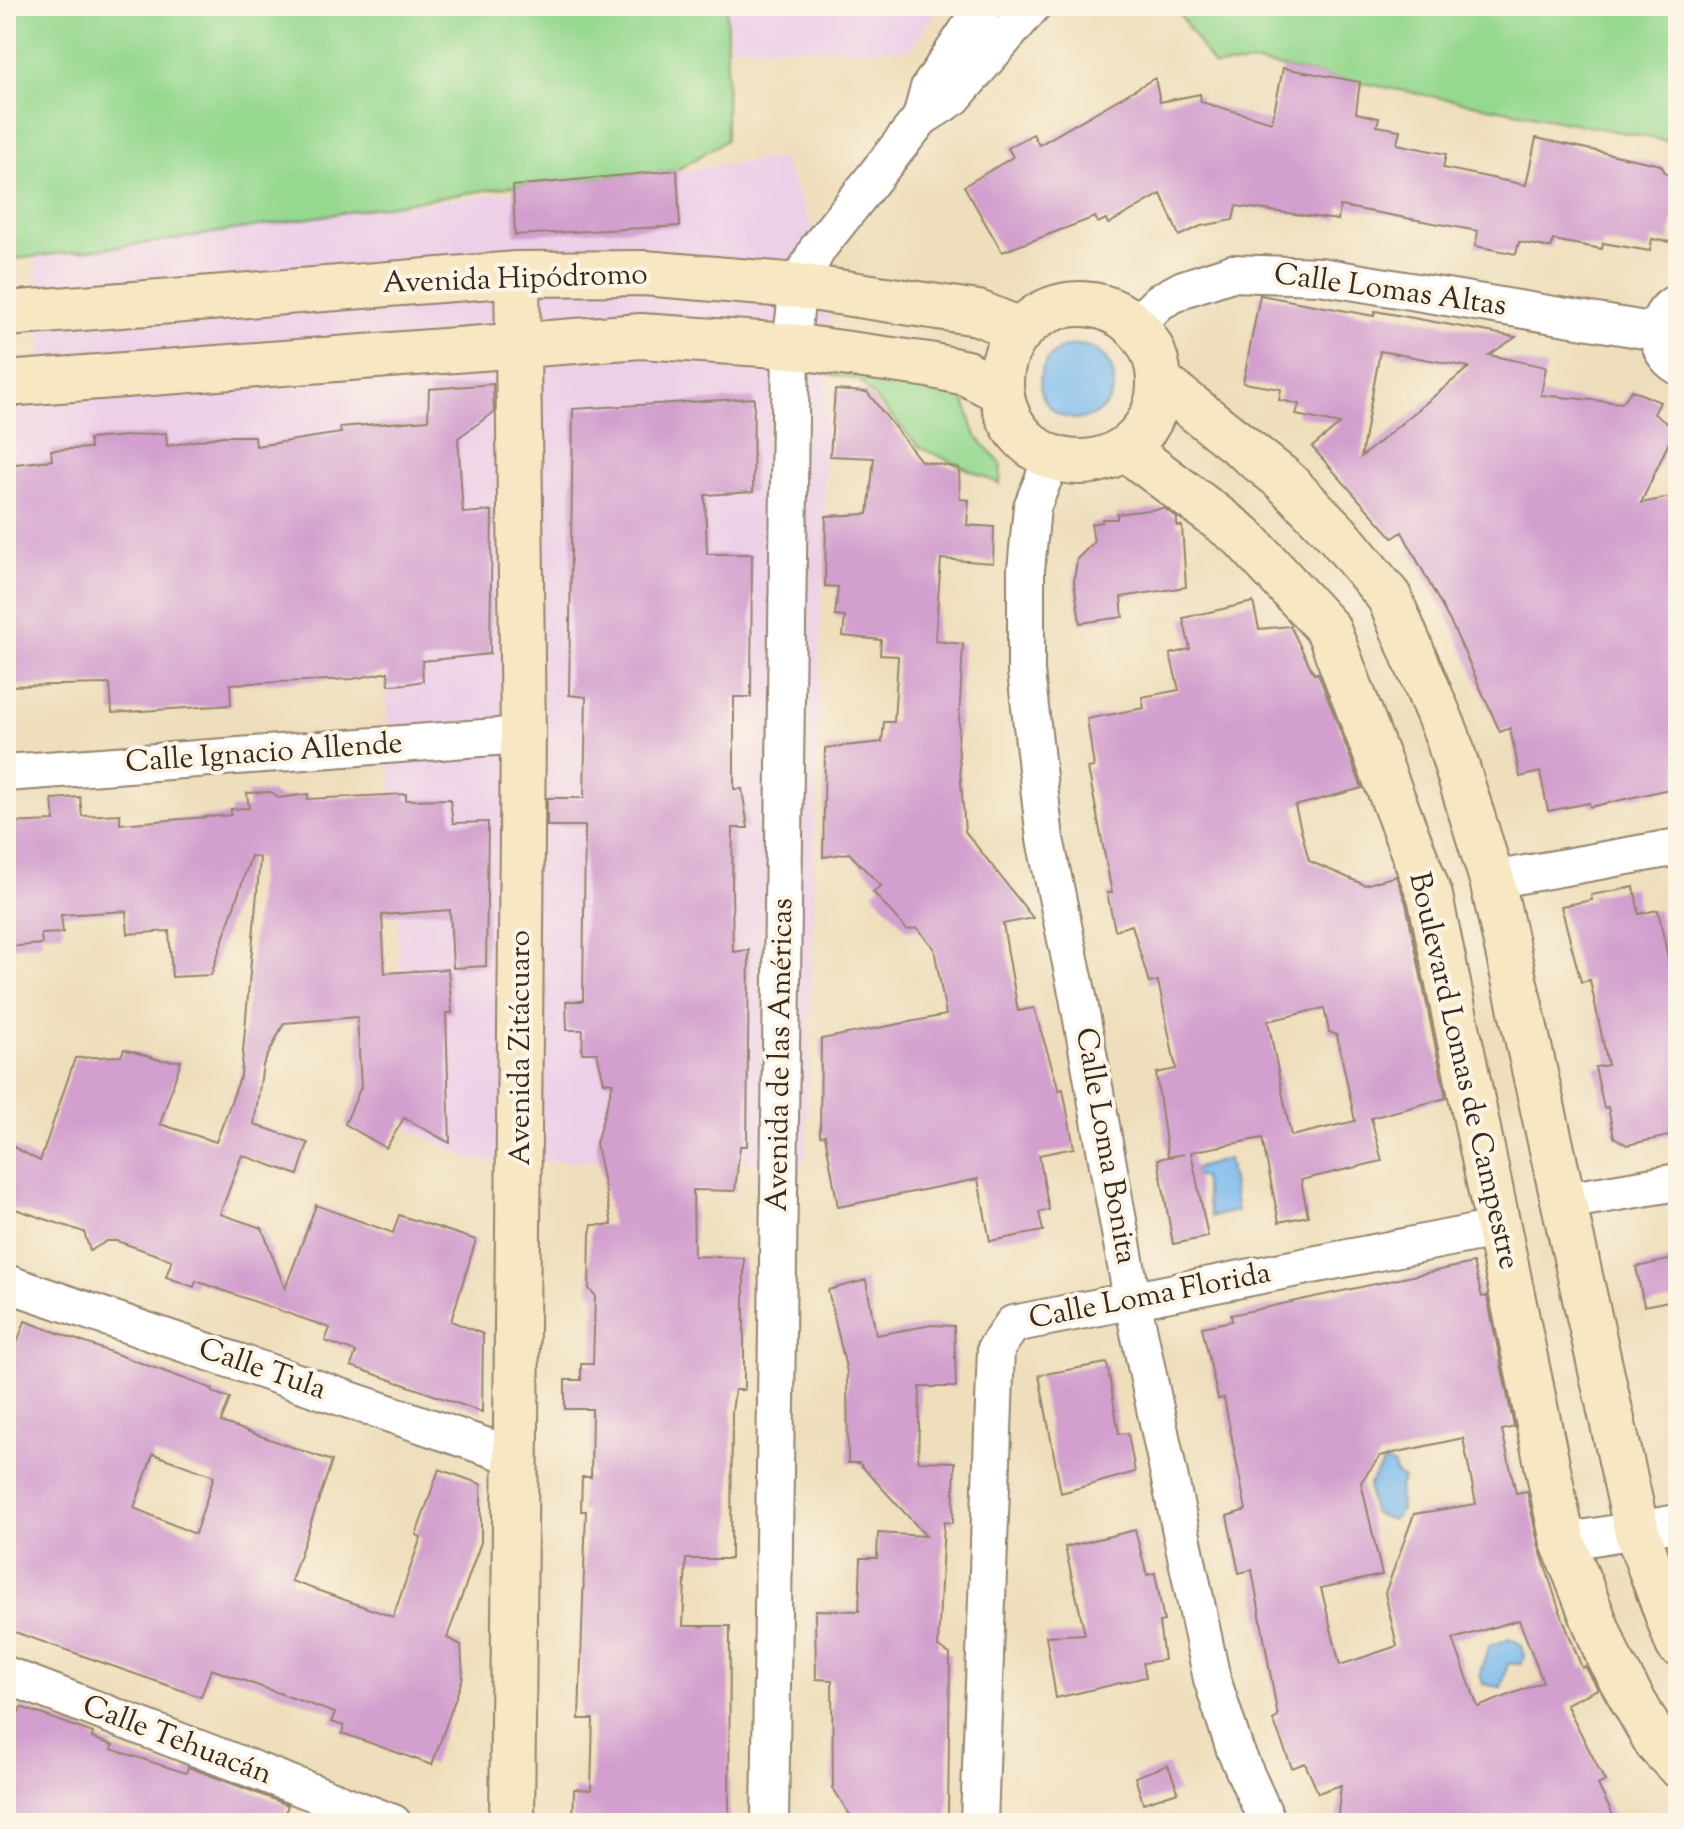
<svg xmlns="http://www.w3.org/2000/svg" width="1684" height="1829" font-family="'Sorts Mill Goudy',serif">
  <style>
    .built { fill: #edd0e8 }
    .green { fill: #95d88f; stroke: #688156; stroke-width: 2 }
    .water { fill: #78b9ed; stroke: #5a7286; stroke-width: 2 }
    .building { fill: #d29fce; fill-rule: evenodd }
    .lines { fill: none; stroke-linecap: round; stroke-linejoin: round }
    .street-casing { stroke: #94846d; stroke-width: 40 }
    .secondary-casing { stroke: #94846d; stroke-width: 48 }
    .street { stroke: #fff; stroke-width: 36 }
    .secondary { stroke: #f7e8c3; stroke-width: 44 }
    .labels { text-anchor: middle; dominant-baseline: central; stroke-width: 8; stroke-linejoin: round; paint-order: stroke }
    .street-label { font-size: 30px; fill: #3b2a1e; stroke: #fcf5e5 }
  </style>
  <rect width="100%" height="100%" fill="#fcf5e5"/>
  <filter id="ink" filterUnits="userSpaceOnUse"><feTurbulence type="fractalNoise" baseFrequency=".0125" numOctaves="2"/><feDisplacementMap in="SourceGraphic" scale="16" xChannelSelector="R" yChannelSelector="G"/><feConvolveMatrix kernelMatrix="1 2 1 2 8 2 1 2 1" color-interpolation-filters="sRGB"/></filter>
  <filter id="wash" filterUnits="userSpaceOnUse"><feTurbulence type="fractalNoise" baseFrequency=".006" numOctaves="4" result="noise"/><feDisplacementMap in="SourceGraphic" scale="32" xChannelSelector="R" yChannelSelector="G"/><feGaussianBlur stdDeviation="1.8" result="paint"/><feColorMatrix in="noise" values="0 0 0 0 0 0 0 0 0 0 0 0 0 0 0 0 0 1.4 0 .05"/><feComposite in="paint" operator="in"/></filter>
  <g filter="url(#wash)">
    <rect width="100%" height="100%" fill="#eedebc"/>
    <!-- built -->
    <g class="built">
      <polygon points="728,6 940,6 909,50 729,46"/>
      <polygon points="781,158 831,266 806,1162 475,1161 408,1129 377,507 6,529 6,401 44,397 34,252"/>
    </g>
    <!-- green -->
    <g class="green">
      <polygon points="6,6 727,6 726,140 677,170 513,186 157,242 6,260"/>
      <polygon points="1174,6 1678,6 1678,143 1257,63 1214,66"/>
      <polygon points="821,359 962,394 976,436 1001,464 1000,484 919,447 859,380 822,373"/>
    </g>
    <!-- water -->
    <g class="water">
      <circle cx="1077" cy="382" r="37"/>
      <polygon points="1228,1159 1237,1211 1211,1217 1203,1178 1195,1175 1194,1169"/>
      <polygon points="1385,1461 1394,1466 1395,1473 1403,1479 1399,1489 1401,1510 1392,1520 1373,1513 1368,1486"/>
      <polygon points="1510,1638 1520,1644 1524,1656 1521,1664 1508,1664 1501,1687 1483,1684 1480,1673 1489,1646"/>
    </g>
    <g id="blocks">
      <!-- building -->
      <g class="building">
        <polygon points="1283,68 1360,82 1356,113 1379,118 1377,126 1400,130 1397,144 1446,154 1443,168 1526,185 1536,138 1661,165 1666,174 1678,177 1670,242 1652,239 1650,251 1603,243 1602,249 1553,240 1551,248 1519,242 1516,254 1475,246 1478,231 1340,206 1338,220 1236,206 1233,220 1201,226 1179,236 1161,194 1108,224 1106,219 1098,223 1095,217 1002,252 964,186 1013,157 1008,148 1033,134 1039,145 1155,78 1160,102 1200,94 1201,102 1272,122"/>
        <polygon points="677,170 680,226 515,235 513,186"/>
        <path d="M 1260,295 L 1374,316 L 1375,311 L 1516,337 L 1489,355 L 1546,367 L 1541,395 L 1622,403 L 1632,390 L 1660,402 L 1654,414 L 1675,429 L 1641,503 L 1672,497 L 1678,532 L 1678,787 L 1590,807 L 1589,803 L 1548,811 L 1540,772 L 1520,777 L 1510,728 L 1500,732 L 1453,627 L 1402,532 L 1393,538 L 1312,447 L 1340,424 L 1296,415 L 1299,404 L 1279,400 L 1281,389 L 1243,383 ZM 1380,351 L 1469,367 L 1361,457 L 1366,429 Z"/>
        <polygon points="493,384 494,412 458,438 463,513 492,511 490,654 422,661 423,681 407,684 389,685 388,672 353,679 230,684 231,705 112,713 110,684 6,686 6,465 52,460 51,450 90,448 89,439 166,433 167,446 223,436 255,436 256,446 341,433 340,427 428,420 429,389"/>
        <polygon points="835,390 867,392 921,461 959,468 960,499 969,500 967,525 994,527 993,563 941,559 935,641 963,644 958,743 965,831 1033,918 1003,924 1018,1011 1034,1008 1059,1090 1063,1089 1074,1148 1039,1155 1049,1210 1039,1212 1043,1231 990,1241 978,1179 838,1207 825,1135 820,1136 821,1039 946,1015 934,948 917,928 907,930 873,892 881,886 849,853 823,857 825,748 882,742 884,722 894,722 898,656 880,655 881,640 843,636 845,617 835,616 838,587 825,586 826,516 868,514 874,458 830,456"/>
        <polygon points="754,398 753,492 705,495 707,554 752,554 751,697 734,697 734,789 742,789 748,828 733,828 732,888 733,952 749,950 747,1146 740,1146 735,1191 693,1190 694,1256 744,1258 744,1390 735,1390 732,1412 731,1559 686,1559 683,1626 730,1626 729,1821 573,1823 574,1789 591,1790 593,1719 579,1719 586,1511 581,1511 582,1477 591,1477 592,1409 565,1409 565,1380 581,1380 581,1364 593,1364 595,1295 589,1289 590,1234 592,1225 612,1225 596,1143 613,1083 604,1082 597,1053 582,1053 583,1030 567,1030 566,1001 583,1001 585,826 547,826 547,798 584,798 586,697 569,695 573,409"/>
        <polygon points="1164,508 1177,518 1177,526 1182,526 1186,587 1121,597 1123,617 1080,623 1074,582 1077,559 1094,542 1091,524 1102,522 1102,519 1117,519 1117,514"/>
        <path d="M 1253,602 L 1259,629 L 1290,626 L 1314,674 L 1318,673 L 1362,788 L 1295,806 L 1309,861 L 1365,885 L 1396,876 L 1406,903 L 1446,1098 L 1371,1118 L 1382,1161 L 1301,1180 L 1308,1216 L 1279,1222 L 1262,1138 L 1191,1152 L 1208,1237 L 1173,1244 L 1158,1159 L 1184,1154 L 1168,1157 L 1156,1073 L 1176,1069 L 1158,981 L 1149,983 L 1132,925 L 1115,930 L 1107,893 L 1112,893 L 1088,768 L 1094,767 L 1087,719 L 1144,708 L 1142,697 L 1179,690 L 1170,654 L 1190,649 L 1183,618 ZM 1324,1008 L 1329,1032 L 1337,1035 L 1355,1121 L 1291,1136 L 1268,1021 Z"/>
        <polygon points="271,792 279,798 308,794 308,799 406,794 406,800 450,799 453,823 488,822 486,966 453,968 450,910 382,915 385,973 448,969 452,1013 446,1013 450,1143 404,1118 386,1148 345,1124 361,1087 357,1017 284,1023 263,1065 254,1124 308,1143 298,1175 242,1155 220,1214 262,1228 285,1289 316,1205 393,1233 399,1215 476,1240 451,1321 483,1334 482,1412 351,1366 356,1352 325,1341 330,1328 196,1281 194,1287 166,1277 172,1260 117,1241 107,1241 90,1251 84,1232 6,1206 6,1143 40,1161 75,1058 121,1056 124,1049 160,1060 181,1061 160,1124 216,1142 241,1075 260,858 251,856 211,975 172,977 169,931 128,934 126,911 61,915 63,933 41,934 42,944 6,947 6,823 54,821 52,799 80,797 82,816 120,814 120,824 231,815 231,809 249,808 247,793"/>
        <polygon points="1634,887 1639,914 1658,910 1671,973 1678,972 1678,1134 1627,1145 1614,1137 1608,1107 1604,1108 1595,1067 1608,1065 1590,980 1581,982 1561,906 1592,900 1591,895"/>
        <polygon points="1678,1258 1678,1299 1644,1306 1636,1267"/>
        <path d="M 1473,1263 L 1482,1297 L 1487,1296 L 1514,1427 L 1502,1430 L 1516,1493 L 1527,1491 L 1539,1547 L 1558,1606 L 1582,1668 L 1585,1666 L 1598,1689 L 1566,1704 L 1605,1781 L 1598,1785 L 1617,1823 L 1337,1823 L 1341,1785 L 1318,1793 L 1305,1763 L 1292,1768 L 1273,1720 L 1278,1717 L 1252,1570 L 1239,1573 L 1227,1516 L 1246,1510 L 1224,1398 L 1218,1399 L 1202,1327 L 1232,1321 L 1231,1315 ZM 1463,1438 L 1476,1504 L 1414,1514 L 1385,1593 L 1397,1646 L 1340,1665 L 1321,1588 L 1382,1575 L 1361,1482 L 1380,1456 ZM 1519,1620 L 1543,1682 L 1478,1707 L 1453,1639 Z"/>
        <polygon points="866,1280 876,1335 932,1325 954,1326 956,1387 920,1387 918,1461 955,1462 953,1523 944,1522 938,1647 950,1654 948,1816 918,1815 917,1823 855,1823 833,1788 832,1680 816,1679 815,1610 859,1611 861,1558 877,1558 878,1533 926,1536 859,1463 848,1463 847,1372 828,1290"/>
        <path d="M 25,1321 L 213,1389 L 212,1392 L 230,1398 L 221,1422 L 332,1461 L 291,1581 L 393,1617 L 421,1537 L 416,1535 L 439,1469 L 481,1484 L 481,1542 L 447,1638 L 461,1645 L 463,1677 L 432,1765 L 342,1733 L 344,1726 L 331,1722 L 335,1713 L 211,1669 L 201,1697 L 6,1629 L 6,1373 ZM 153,1454 L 214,1476 L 195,1534 L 134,1508 Z"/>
        <polygon points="1107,1363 1119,1434 1128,1433 1135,1472 1061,1493 1039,1375"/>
        <polygon points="1135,1530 1147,1575 1155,1573 1164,1621 1159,1622 1164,1660 1143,1663 1146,1677 1056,1698 1046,1636 1085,1634 1065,1547"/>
        <polygon points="21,1707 93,1733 92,1738 113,1745 111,1749 186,1773 188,1767 288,1805 282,1823 6,1823 6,1726 13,1728"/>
        <polygon points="1168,1765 1178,1792 1143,1803 1135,1777"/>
      </g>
    </g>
  </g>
  <g filter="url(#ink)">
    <use href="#blocks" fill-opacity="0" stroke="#94846d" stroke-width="2"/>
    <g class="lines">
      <!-- street casing -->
      <g class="street-casing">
        <g id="street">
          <polyline points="921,118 929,88 984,6"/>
          <path d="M 1678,302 C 1650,315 1653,352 1678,366"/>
          <polyline points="1136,325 1159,302 1183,289 1232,273 1320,276 1657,332"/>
          <polyline points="1052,458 1032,507 1026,570 1026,672 1045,839 1078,997 1132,1299 1212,1679 1235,1750 1268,1823"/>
          <polyline points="6,773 523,735"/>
          <polyline points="1492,880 1678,847"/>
          <polyline points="1565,1201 1678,1182"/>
          <polyline points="6,1283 517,1457"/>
          <polyline points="1563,1542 1678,1523"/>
          <polyline points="6,1675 393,1823"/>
          <polyline points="770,1823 791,346 798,286 818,248 921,118 954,97 1032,6"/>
          <polyline points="979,1823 996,1348 1013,1324 1500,1228"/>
        </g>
      </g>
      <!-- secondary casing -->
      <g class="secondary-casing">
        <g id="secondary">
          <circle cx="1080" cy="383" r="79"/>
          <polyline points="6,314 517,274 644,273 798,286 978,313 1020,330"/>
          <polyline points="1160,382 1283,479 1337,534 1389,597 1447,735 1492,880 1637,1532 1678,1644"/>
          <polyline points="6,384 641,336 791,346 929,365 966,373 1001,391"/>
          <polyline points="1126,449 1242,536 1328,629 1430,896 1563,1542 1609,1658 1657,1743 1678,1765"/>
          <polyline points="512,1823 523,735 517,274"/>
        </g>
      </g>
      <!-- street -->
      <use href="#street" class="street"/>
      <!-- secondary -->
      <use href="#secondary" class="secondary"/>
    </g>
  </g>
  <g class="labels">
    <!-- street labels -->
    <g class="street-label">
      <text transform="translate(515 280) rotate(-2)">Avenida Hipódromo</text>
      <text transform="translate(1390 291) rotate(8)">Calle Lomas Altas</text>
      <text transform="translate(264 754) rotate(-4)">Calle Ignacio Allende</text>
      <text transform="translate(521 1048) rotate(-90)">Avenida Zitácuaro</text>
      <text transform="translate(781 1055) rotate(-89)">Avenida de las Américas</text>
      <text transform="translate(1463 1071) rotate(77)">Boulevard Lomas de Campestre</text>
      <text transform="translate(1105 1146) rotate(80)">Calle Loma Bonita</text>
      <text transform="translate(1150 1297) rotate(-11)">Calle Loma Florida</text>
      <text transform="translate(262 1370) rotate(19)">Calle Tula</text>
      <text transform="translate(177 1741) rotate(21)">Calle Tehuacán</text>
    </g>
  </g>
  <!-- margin -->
  <rect width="1684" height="1829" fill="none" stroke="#fcf5e5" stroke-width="32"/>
</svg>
